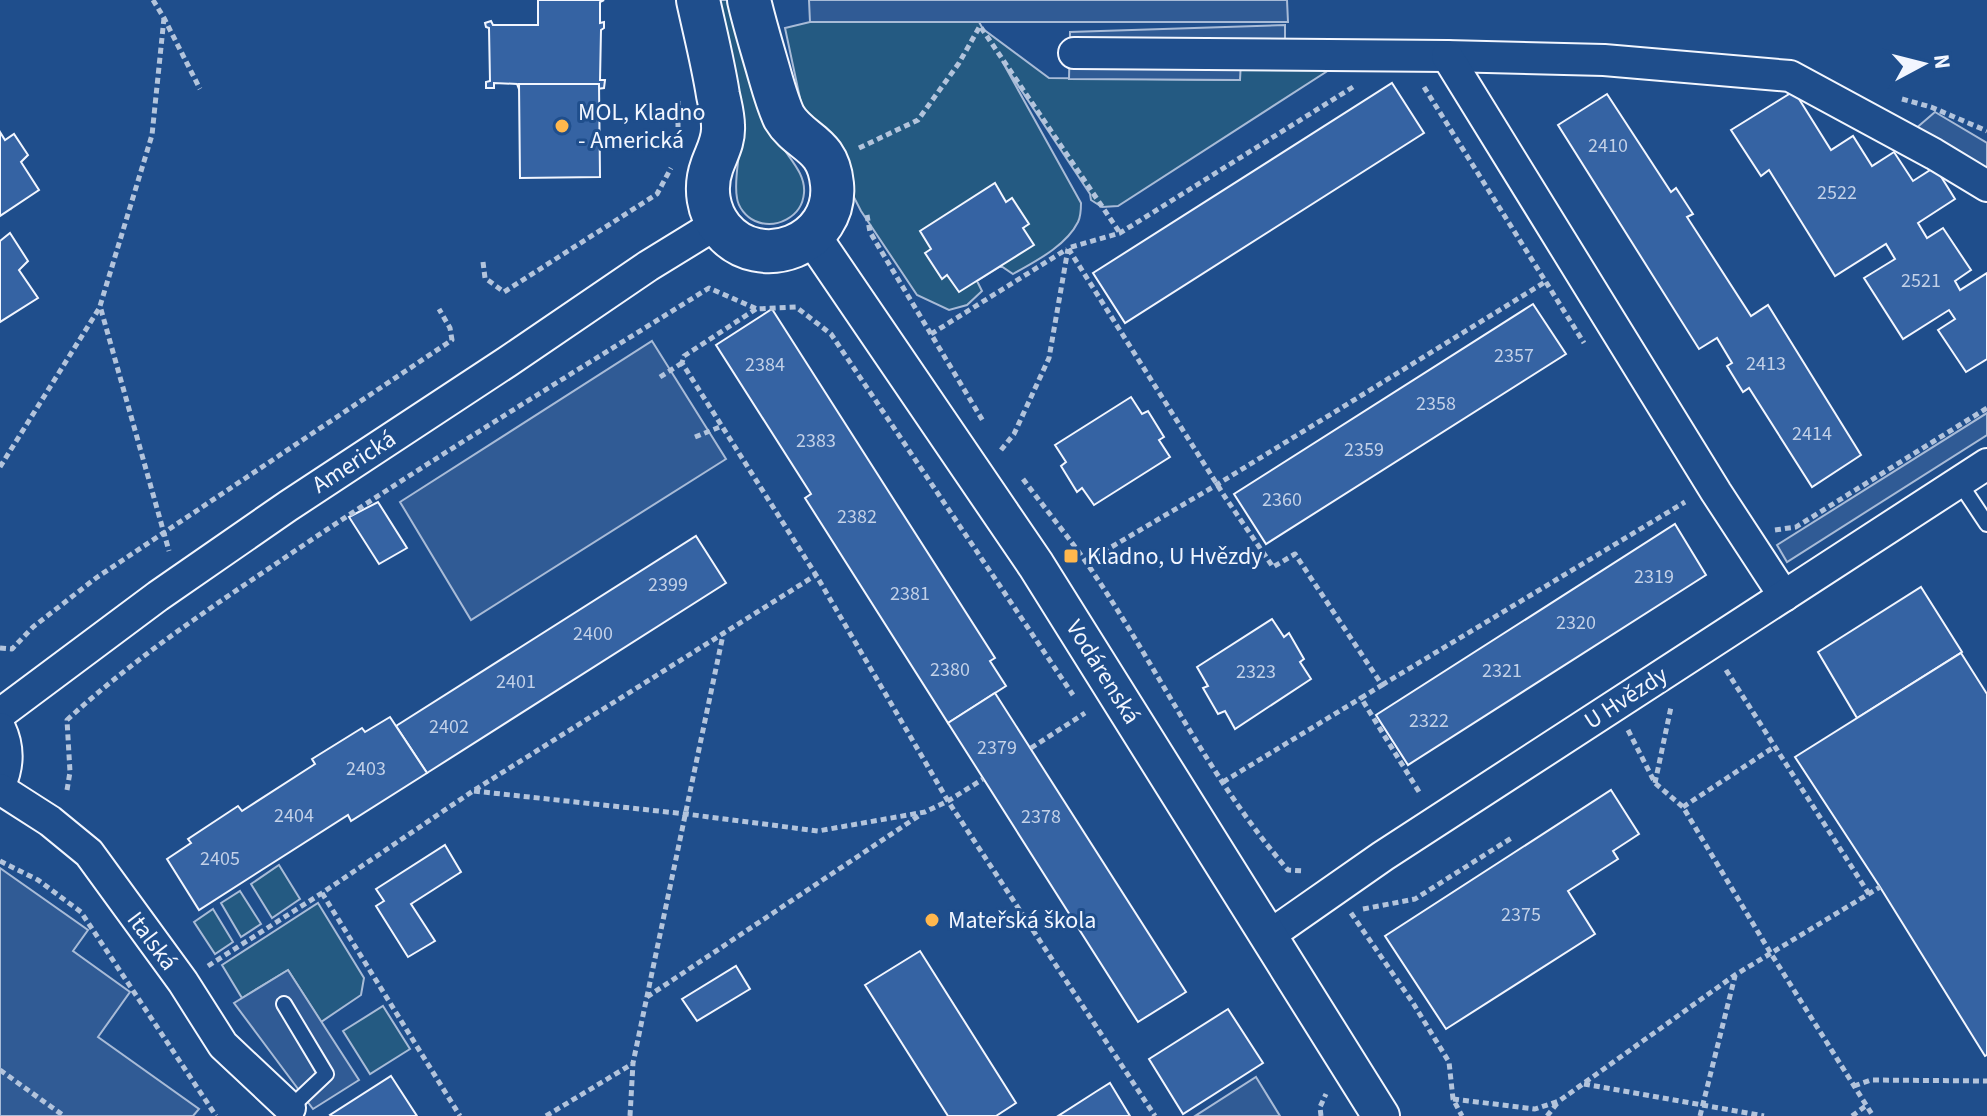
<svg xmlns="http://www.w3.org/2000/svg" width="1987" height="1116" font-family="'Source Sans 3',sans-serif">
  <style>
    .green { fill: #245a82; stroke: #a8bbd7; stroke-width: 2 }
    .parking { fill: #305b95; stroke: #a8bbd7; stroke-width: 2 }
    .building { fill: #3563a3; stroke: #f2f6ff; stroke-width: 2 }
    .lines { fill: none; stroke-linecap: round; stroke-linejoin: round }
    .service-casing { stroke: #f2f6ff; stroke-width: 18 }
    .minor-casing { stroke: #f2f6ff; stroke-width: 34 }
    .tertiary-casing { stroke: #f2f6ff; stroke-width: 40 }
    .secondary-casing { stroke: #f2f6ff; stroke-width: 46 }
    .path { stroke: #b3c4dc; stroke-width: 5; stroke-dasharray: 6 4; stroke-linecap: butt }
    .service { stroke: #1f4e8c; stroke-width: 14 }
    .minor { stroke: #1f4e8c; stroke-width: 30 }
    .tertiary { stroke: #1f4e8c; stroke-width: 36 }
    .secondary { stroke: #1f4e8c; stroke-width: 42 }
    .poi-dot { fill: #ffb74d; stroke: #1f4e8c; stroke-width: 3 }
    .labels { text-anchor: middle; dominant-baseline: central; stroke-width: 6; stroke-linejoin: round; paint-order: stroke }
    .number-label { font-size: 20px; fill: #c3d1e8 }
    .poi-label { font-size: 24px; fill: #f2f6ff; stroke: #1f4e8c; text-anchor: start }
    .street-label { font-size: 24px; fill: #f2f6ff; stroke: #1f4e8c }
  </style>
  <rect width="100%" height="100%" fill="#1f4e8c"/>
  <!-- green -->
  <g class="green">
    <path d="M 713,0 L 734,0 C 747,47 758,95 778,139 C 786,156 806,172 804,193 C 802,217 776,230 755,221 C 746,217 738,207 737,198 C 733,178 742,153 739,131 C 734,87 722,43 713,0 Z"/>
    <path d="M 810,22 L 979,22 L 983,29 L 1049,78 L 1239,80 L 1240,61 L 1329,70 L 1118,206 L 1102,207 L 1091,200 L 1090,194 L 1002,61 L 1081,203 C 1081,209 1081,216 1078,222 C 1066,246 1036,261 1013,274 L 1001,266 L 977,281 L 982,291 L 967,305 L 949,310 L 917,295 L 861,211 L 840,170 L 811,127 L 801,103 L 785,28 Z"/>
    <polygon points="279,865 300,899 272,918 251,884"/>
    <polygon points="240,891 261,924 241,937 221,903"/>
    <polygon points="318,903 364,978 361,995 321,1022 288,970 242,998 222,965"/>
    <polygon points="213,909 233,942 215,954 194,922"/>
    <polygon points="383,1006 410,1049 370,1074 343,1031"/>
  </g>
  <!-- parking -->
  <g class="parking">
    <polygon points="809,0 1287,0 1288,22 810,22"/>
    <polygon points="1285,25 1285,61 1241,61 1240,80 1069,79 1070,32"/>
    <polygon points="1935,112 1987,143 1987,172 1914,130"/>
    <polygon points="652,341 726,459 471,620 400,502"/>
    <polygon points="1987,413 1987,435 1787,562 1777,545"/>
    <polygon points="0,868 88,930 73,951 130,992 98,1037 199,1109 193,1116 0,1116"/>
    <polygon points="288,970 359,1080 313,1109 234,1003"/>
    <polygon points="1256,1077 1280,1116 1195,1116"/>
  </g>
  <!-- building -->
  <g class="building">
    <polygon points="538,0 604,0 600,2 600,23 604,22 604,28 601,30 600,80 605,80 604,88 597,89 596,84 523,84 524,88 519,89 517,84 494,83 494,88 486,88 486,82 490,81 489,28 486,27 485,23 491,21 493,25 538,25"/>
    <polygon points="1392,83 1424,133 1125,323 1093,273"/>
    <polygon points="519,84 599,84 600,177 520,178"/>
    <polygon points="1794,91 1831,150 1853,136 1872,166 1894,152 1913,181 1935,167 1955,199 1918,223 1927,238 1943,228 1971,270 1955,281 1960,290 1987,273 1987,359 1966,372 1938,330 1955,319 1949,310 1903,339 1864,278 1895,259 1886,244 1835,276 1769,170 1761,176 1731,130"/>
    <polygon points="1607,94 1671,192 1676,188 1693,214 1687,217 1751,316 1768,305 1861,455 1812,487 1749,388 1743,392 1727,366 1732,363 1717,338 1699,349 1558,125"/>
    <polygon points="0,132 5,140 14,134 28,155 21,162 39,190 0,216"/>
    <polygon points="995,183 1006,202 1012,198 1029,224 1023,228 1034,245 959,292 947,275 942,279 925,253 931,249 920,231"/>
    <polygon points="10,233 28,261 19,270 38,298 0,322 0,241"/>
    <polygon points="1533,304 1566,354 1266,544 1234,494"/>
    <polygon points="772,309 995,658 990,661 1006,686 948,723 805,498 811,494 716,345"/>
    <polygon points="1131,397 1142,414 1148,411 1164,437 1159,440 1170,457 1094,505 1082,488 1077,492 1061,466 1066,462 1055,445"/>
    <polygon points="378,502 407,548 379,564 349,517"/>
    <polygon points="1675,524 1706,575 1408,765 1376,715"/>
    <polygon points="696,536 726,583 427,773 396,726"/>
    <polygon points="1921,587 1962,652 1857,718 1818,652"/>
    <polygon points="1272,619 1284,637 1289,633 1304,659 1300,662 1311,679 1235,729 1225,711 1218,714 1203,688 1208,686 1197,667"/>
    <polygon points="1961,653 1987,694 1987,1055 1985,1056 1880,887 1795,757"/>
    <polygon points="995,693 1186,992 1138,1022 948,723"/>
    <polygon points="390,717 427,773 351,821 348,815 199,910 167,859 191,843 188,839 238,806 242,811 315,764 312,759 362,728 365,732"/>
    <polygon points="1611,790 1639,834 1613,851 1618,859 1568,891 1595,934 1446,1029 1385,936"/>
    <polygon points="445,845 461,872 411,904 435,941 408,957 376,906 384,901 376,889"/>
    <polygon points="920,951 1016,1103 996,1116 948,1116 865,985"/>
    <polygon points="736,966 750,989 697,1021 682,999"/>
    <polygon points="1228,1009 1263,1063 1183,1114 1149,1059"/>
    <polygon points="391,1076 417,1116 331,1116 330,1115"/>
    <polygon points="1110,1083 1130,1116 1058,1116 1097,1091"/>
  </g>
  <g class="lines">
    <!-- service casing -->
    <g class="service-casing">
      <g id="service">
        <polyline points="1959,482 1987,524"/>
        <polyline points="284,1004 326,1074 290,1108"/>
      </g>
    </g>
    <!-- minor casing -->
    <g class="minor-casing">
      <g id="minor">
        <polyline points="1074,53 1447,56 1604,60 1790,76 1934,154 1987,186"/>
        <polyline points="1447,56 1716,492 1784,596"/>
        <polyline points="0,714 158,596 288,506 507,362 648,266 718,223"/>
        <path d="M 0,728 C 9,747 9,765 0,785"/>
        <polyline points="0,789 50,821 89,853 183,982 223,1045 290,1108"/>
        <polyline points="1267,937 1383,856 1987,464"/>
      </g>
    </g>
    <!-- tertiary casing -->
    <g class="tertiary-casing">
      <polyline id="tertiary" points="812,236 1036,565 1381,1116"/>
    </g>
    <!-- secondary casing -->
    <g class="secondary-casing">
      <path id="secondary" d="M 698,0 C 705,32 713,63 718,95 C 720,105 723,115 723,126 C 724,141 717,152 712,166 C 704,188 708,212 722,229 C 760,275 838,244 832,184 C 828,142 800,144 784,117 C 778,104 774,90 770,76 C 763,51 755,26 749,0"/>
    </g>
    <!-- path -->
    <g class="path">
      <polyline points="153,0 164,18 200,89"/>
      <polyline points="164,18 152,135 100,306 169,551"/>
      <polyline points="1353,87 1120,233 1068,248 1225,497 1273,567 1295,554 1382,685 1361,698 1421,795"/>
      <polyline points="1424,87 1584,343"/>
      <polyline points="1902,99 1931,107 1987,131"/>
      <polyline points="678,147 678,97"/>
      <polyline points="859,148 918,120 959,63 980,26 1120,233"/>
      <polyline points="867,215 870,232 880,249 983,421"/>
      <polyline points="483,262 485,278 504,292 657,194 671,168"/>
      <polyline points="756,309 684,356 682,363 816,575 948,801 1155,1116"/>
      <polyline points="931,334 1067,249"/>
      <polyline points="660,377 682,363"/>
      <polyline points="695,437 722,426"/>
      <polyline points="1001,450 1014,434 1049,358 1068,249"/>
      <polyline points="0,467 100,307"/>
      <path d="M 1023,479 C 1044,507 1066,534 1086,562 C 1155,662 1208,778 1288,870 L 1305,871"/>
      <polyline points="1775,530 1796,527 1987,408"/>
      <polyline points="1086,562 1218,484 1545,282"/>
      <polyline points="0,648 12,649 33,627 96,578 452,340 450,328 439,309"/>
      <polyline points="1726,670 1869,894"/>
      <polyline points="1382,685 1685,502"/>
      <polyline points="1628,730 1655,783 1683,807 1770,952 1873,1116"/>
      <polyline points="1031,748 1085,713"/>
      <polyline points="1223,782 1361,698"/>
      <polyline points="1655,783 1671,707"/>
      <path d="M 67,790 L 70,772 L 67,720 C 132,660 207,610 280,561 C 420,466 565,378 709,288 L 757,309 L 796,307 L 831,334 L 1073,695"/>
      <polyline points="474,791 686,814 818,831 925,812 948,801 983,779"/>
      <polyline points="1683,807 1774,747"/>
      <polyline points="0,861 38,880 81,912 216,1116"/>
      <polyline points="322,893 460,1116"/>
      <polyline points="1363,909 1415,899 1513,837"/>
      <polyline points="1351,913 1413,1003 1449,1062 1453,1099 1462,1116"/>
      <polyline points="208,966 322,893 473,791 816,575"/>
      <polyline points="647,997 920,815"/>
      <polyline points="0,1070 64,1116"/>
      <polyline points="1584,1084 1764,1116"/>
      <polyline points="1854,1086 1871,1080 1987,1081"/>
      <polyline points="1453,1099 1535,1109 1559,1101 1735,975 1880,887"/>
      <polyline points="546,1116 632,1064"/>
      <polyline points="630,1116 633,1063 723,635"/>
      <polyline points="1321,1116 1320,1107 1326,1094"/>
      <polyline points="1547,1116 1559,1101"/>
      <polyline points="1700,1116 1735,976"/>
      <polyline points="1852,1116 1867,1105"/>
    </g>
    <!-- service -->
    <use href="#service" class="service"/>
    <!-- minor -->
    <use href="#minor" class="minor"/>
    <!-- tertiary -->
    <use href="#tertiary" class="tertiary"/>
    <!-- secondary -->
    <use href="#secondary" class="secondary"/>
  </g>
  <!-- markers -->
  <g class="poi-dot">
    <circle cx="562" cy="126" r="8"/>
    <rect x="1063" y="548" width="16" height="16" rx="4"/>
    <circle cx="932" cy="920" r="8"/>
  </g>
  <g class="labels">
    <!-- number labels -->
    <g class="number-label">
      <text x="1608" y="146">2410</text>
      <text x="1837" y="193">2522</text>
      <text x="1921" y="281">2521</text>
      <text x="1514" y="356">2357</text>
      <text x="1766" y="364">2413</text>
      <text x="765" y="365">2384</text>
      <text x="1436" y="404">2358</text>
      <text x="1812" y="434">2414</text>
      <text x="816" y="441">2383</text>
      <text x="1364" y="450">2359</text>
      <text x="1282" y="500">2360</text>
      <text x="857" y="517">2382</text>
      <text x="1654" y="577">2319</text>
      <text x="668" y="585">2399</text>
      <text x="910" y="594">2381</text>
      <text x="1576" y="623">2320</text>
      <text x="593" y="634">2400</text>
      <text x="950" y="670">2380</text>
      <text x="1502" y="671">2321</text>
      <text x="1256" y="672">2323</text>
      <text x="516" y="682">2401</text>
      <text x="1429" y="721">2322</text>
      <text x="449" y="727">2402</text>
      <text x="997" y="748">2379</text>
      <text x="366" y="769">2403</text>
      <text x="294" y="816">2404</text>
      <text x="1041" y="817">2378</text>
      <text x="220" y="859">2405</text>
      <text x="1521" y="915">2375</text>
    </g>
    <!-- poi labels -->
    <g class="poi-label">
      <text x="578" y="112">MOL, Kladno<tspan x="578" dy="28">- Americká</tspan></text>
      <text x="1087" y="556">Kladno, U Hvězdy</text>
      <text x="948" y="920">Mateřská škola</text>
    </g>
    <!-- street labels -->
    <g class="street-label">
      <text transform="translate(354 462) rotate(-33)">Americká</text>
      <text transform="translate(1103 672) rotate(58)">Vodárenská</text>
      <text transform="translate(1626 698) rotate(-33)">U Hvězdy</text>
      <text transform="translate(152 941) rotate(53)">Italská</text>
    </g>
  </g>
  <!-- north arrow -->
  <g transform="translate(1923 64) rotate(83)" stroke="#1f4e8c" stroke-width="6" paint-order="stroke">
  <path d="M0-6L14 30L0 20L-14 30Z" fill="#f2f6ff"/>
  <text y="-12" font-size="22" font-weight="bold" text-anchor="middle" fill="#f2f6ff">N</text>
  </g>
</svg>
